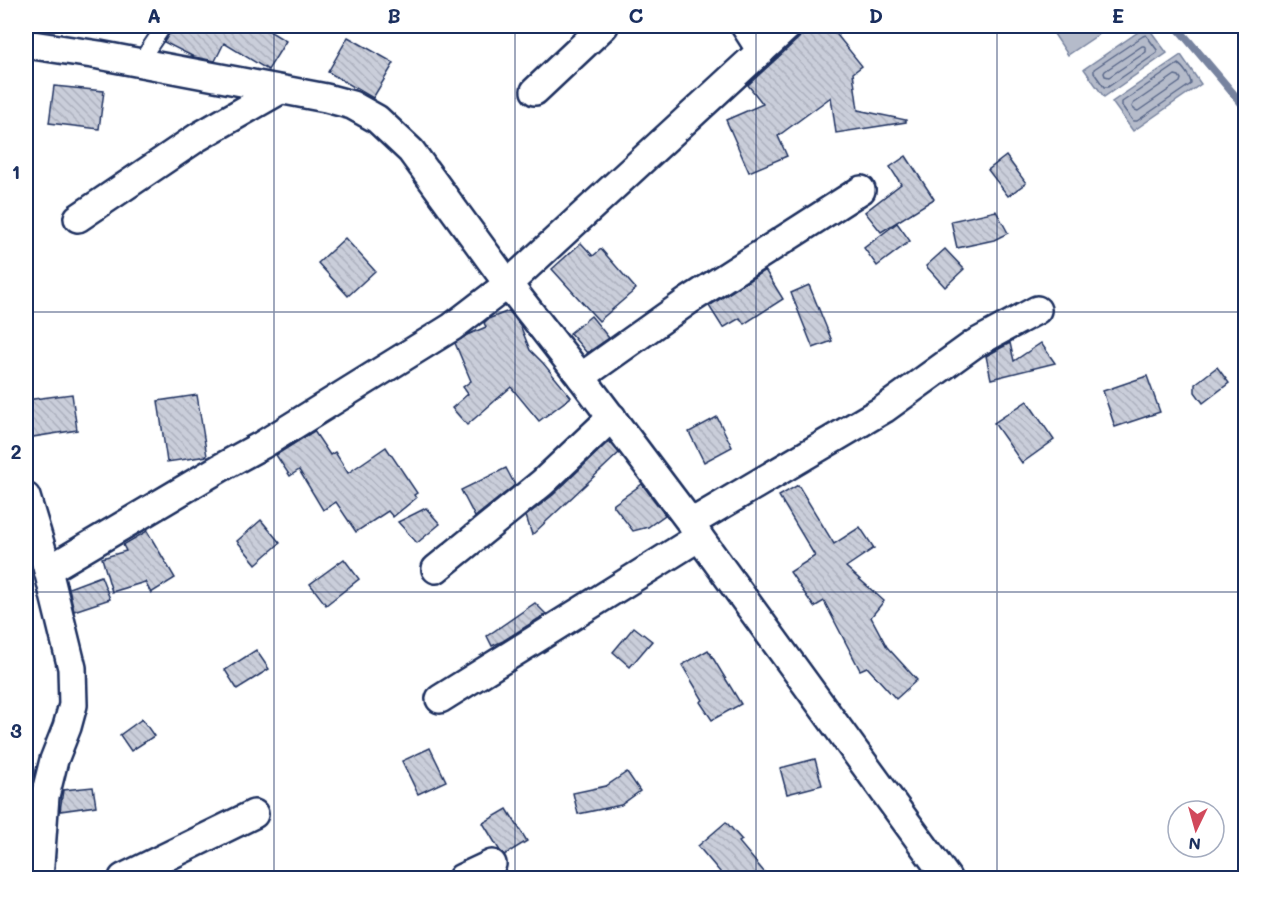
<svg xmlns="http://www.w3.org/2000/svg" width="1271" height="904" font-family="Mali,sans-serif">
  <style>
    .water { fill: #b5bbca; stroke: #77839f; stroke-width: 1.5 }
    .lines { fill: none; stroke-linecap: round; stroke-linejoin: round }
    .shore { stroke: #596789; stroke-width: 1.5 }
    .stream { stroke: #77839f; stroke-width: 8 }
    .building { fill: url(#building-back-hatch); stroke: #1b2f5e; stroke-width: 1.5 }
    .service-casing { stroke: #1b2f5e; stroke-width: 18 }
    .minor-casing { stroke: #1b2f5e; stroke-width: 32 }
    .service { stroke: #fff; stroke-width: 14 }
    .minor { stroke: #fff; stroke-width: 27 }
    .grid { fill: none; stroke: #1b2f5e; stroke-width: 1.5; stroke-opacity: 0.55 }
    .neatline { fill: none; stroke: #1b2f5e; stroke-width: 2 }
    .grid-label { font-size: 20px; text-anchor: middle; font-weight: bold; fill: #1b2f5e }
  </style>
  <defs>
    <pattern id="building-back-hatch" width="6" height="6" patternUnits="userSpaceOnUse" patternTransform="scale(1.5)"><rect width="6" height="6" fill="#caceda"/><path d="M-1 5l2 2M0 0l6 6M5-1l2 2" fill="none" stroke="#adb1be"/></pattern>
  </defs>
  <rect width="100%" height="100%" fill="#fff"/>
  <filter id="ink" filterUnits="userSpaceOnUse"><feTurbulence type="fractalNoise" baseFrequency=".0167" numOctaves="2"/><feDisplacementMap in="SourceGraphic" scale="12" xChannelSelector="R" yChannelSelector="G"/><feConvolveMatrix kernelMatrix="1 2 1 2 8 2 1 2 1" color-interpolation-filters="sRGB"/></filter>
  <g filter="url(#ink)">
    <!-- water -->
    <g class="water">
      <polygon points="1060,26 1111,26 1068,55 1052,31"/>
      <polygon points="1147,26 1167,53 1104,97 1084,69"/>
      <polygon points="1181,55 1201,84 1133,131 1112,102"/>
    </g>
    <g class="lines">
      <!-- shore -->
      <g class="shore">
        <polygon points="1146,35 1157,50 1157,53 1108,87 1104,87 1094,73 1094,69 1143,36"/>
        <polygon points="1142,46 1144,46 1146,48 1146,52 1109,77 1105,76 1104,73 1105,71"/>
        <path d="M 1178,64 C 1183,67 1191,78 1191,84 L 1137,121 L 1133,121 L 1122,106 L 1122,102 Z"/>
        <polygon points="1175,75 1179,76 1181,79 1180,82 1138,111 1135,110 1132,107 1133,104"/>
      </g>
      <!-- stream -->
      <polyline class="stream" points="1176,26 1243,105 1246,111"/>
    </g>
    <!-- building -->
    <g class="building">
      <polygon points="173,26 261,26 286,41 268,70 224,43 215,61 194,57 164,42 171,31"/>
      <polygon points="803,26 830,26 862,66 853,73 858,110 906,120 906,122 836,133 831,97 778,136 787,156 749,172 726,120 763,104 748,85 799,38 803,31"/>
      <polygon points="348,37 394,63 373,98 328,72"/>
      <polygon points="54,86 104,91 99,129 49,123"/>
      <polygon points="906,156 934,199 881,232 865,212 901,184 890,167"/>
      <polygon points="1006,156 1026,183 1008,196 988,170"/>
      <polygon points="996,211 1008,233 994,240 957,248 951,221"/>
      <polygon points="897,223 910,241 877,266 864,248"/>
      <polygon points="345,238 375,271 348,296 318,263"/>
      <polygon points="581,243 593,256 601,249 636,289 599,321 552,269"/>
      <polygon points="945,249 964,269 945,287 926,266"/>
      <polygon points="765,270 783,299 744,324 740,318 723,328 709,306"/>
      <polygon points="809,285 832,341 813,348 791,293"/>
      <polygon points="509,311 520,325 530,350 543,363 571,397 539,421 511,387 467,425 452,408 468,394 463,387 471,381 455,343 467,335 486,327 484,323 488,319"/>
      <polygon points="591,316 609,338 587,353 570,333"/>
      <polygon points="1010,343 1014,361 1041,343 1055,363 991,379 986,356"/>
      <polygon points="1217,367 1229,383 1203,403 1195,392 1195,384"/>
      <polygon points="1147,376 1160,412 1115,427 1103,391"/>
      <polygon points="72,394 77,430 26,438 26,400"/>
      <polygon points="197,395 207,456 167,462 158,401"/>
      <polygon points="1027,401 1054,440 1022,463 994,423"/>
      <polygon points="717,417 732,447 704,462 689,432"/>
      <polygon points="314,431 330,455 335,452 348,473 386,447 417,493 414,495 416,498 393,517 388,511 356,532 336,502 323,510 299,470 290,476 276,455"/>
      <polygon points="609,441 619,453 532,535 526,516 553,495"/>
      <polygon points="506,468 515,485 475,517 461,490"/>
      <polygon points="642,484 665,515 648,527 633,531 613,505"/>
      <polygon points="798,485 834,544 860,527 874,548 846,567 884,601 871,617 887,647 917,680 896,699 867,667 860,670 824,601 814,607 790,572 815,556 779,496"/>
      <polygon points="426,508 440,524 417,543 398,522"/>
      <polygon points="261,520 280,543 256,564 237,541"/>
      <polygon points="147,531 175,578 151,593 145,582 112,592 102,558 126,551 123,545"/>
      <polygon points="344,559 359,579 326,605 310,584"/>
      <polygon points="101,576 110,599 74,611 69,588"/>
      <polygon points="535,603 546,614 503,641 492,646 487,636"/>
      <polygon points="634,627 652,641 630,667 613,652"/>
      <polygon points="256,650 269,669 237,689 225,670"/>
      <polygon points="708,650 741,704 712,720 700,702 703,700 682,665"/>
      <polygon points="142,719 154,736 131,751 120,735"/>
      <polygon points="430,748 446,781 418,794 402,761"/>
      <polygon points="815,759 822,785 787,794 780,768"/>
      <polygon points="627,772 640,791 621,805 578,814 573,793 606,786"/>
      <polygon points="93,787 96,806 60,811 63,790"/>
      <polygon points="507,809 527,841 504,855 500,851 483,823"/>
      <polygon points="726,822 742,840 739,842 770,879 726,879 698,846"/>
    </g>
    <g class="lines">
      <!-- service casing -->
      <g class="service-casing">
        <polyline id="service" points="139,63 164,26"/>
      </g>
      <!-- minor casing -->
      <g class="minor-casing">
        <g id="minor">
          <polyline points="745,26 761,51"/>
          <polyline points="26,44 99,55 326,98 352,105 377,119 411,151 508,284 581,377 691,523 699,537 947,878"/>
          <polyline points="535,91 604,26"/>
          <polyline points="78,218 198,137 280,90"/>
          <polyline points="581,377 688,301 861,190"/>
          <polyline points="26,497 48,570 72,668 73,705 67,727 54,760 45,796 39,878"/>
          <polyline points="691,523 884,409 974,344 1037,310"/>
          <polyline points="436,569 542,483 612,417"/>
          <polyline points="48,570 220,468 262,445 452,327 508,284 788,26"/>
          <polyline points="440,699 699,537"/>
          <polyline points="123,878 254,814"/>
          <polyline points="462,878 492,864"/>
        </g>
      </g>
      <!-- service -->
      <use href="#service" class="service"/>
      <!-- minor -->
      <use href="#minor" class="minor"/>
    </g>
  </g>
  <!-- grid -->
  <path class="grid" d="M 274,26 L 274,878M 515,26 L 515,878M 756,26 L 756,878M 997,26 L 997,878M 26,312 L 1246,312M 26,592 L 1246,592"/>
  <!-- margin -->
  <rect width="1271" height="904" fill="none" stroke="#fff" stroke-width="66"/>
  <!-- north arrow -->
  <g transform="translate(1196 829) rotate(185)"><circle r="28" fill="#ffffff" stroke="#a4acbf" stroke-width="1.5"/>
  <path d="M0-4.5L10 22L0 15L-10 22Z" fill="#d1495b"/>
  <text y="-9" font-size="16" font-weight="bold" text-anchor="middle" fill="#1b2f5e">N</text>
  </g>
  <rect x="33" y="33" width="1205" height="838" class="neatline"/>
  <g class="grid-label">
    <text x="154" y="23">A</text>
    <text x="394" y="23">B</text>
    <text x="636" y="23">C</text>
    <text x="876" y="23">D</text>
    <text x="1118" y="23">E</text>
    <text x="16" y="179">1</text>
    <text x="16" y="459">2</text>
    <text x="16" y="738">3</text>
  </g>
</svg>
